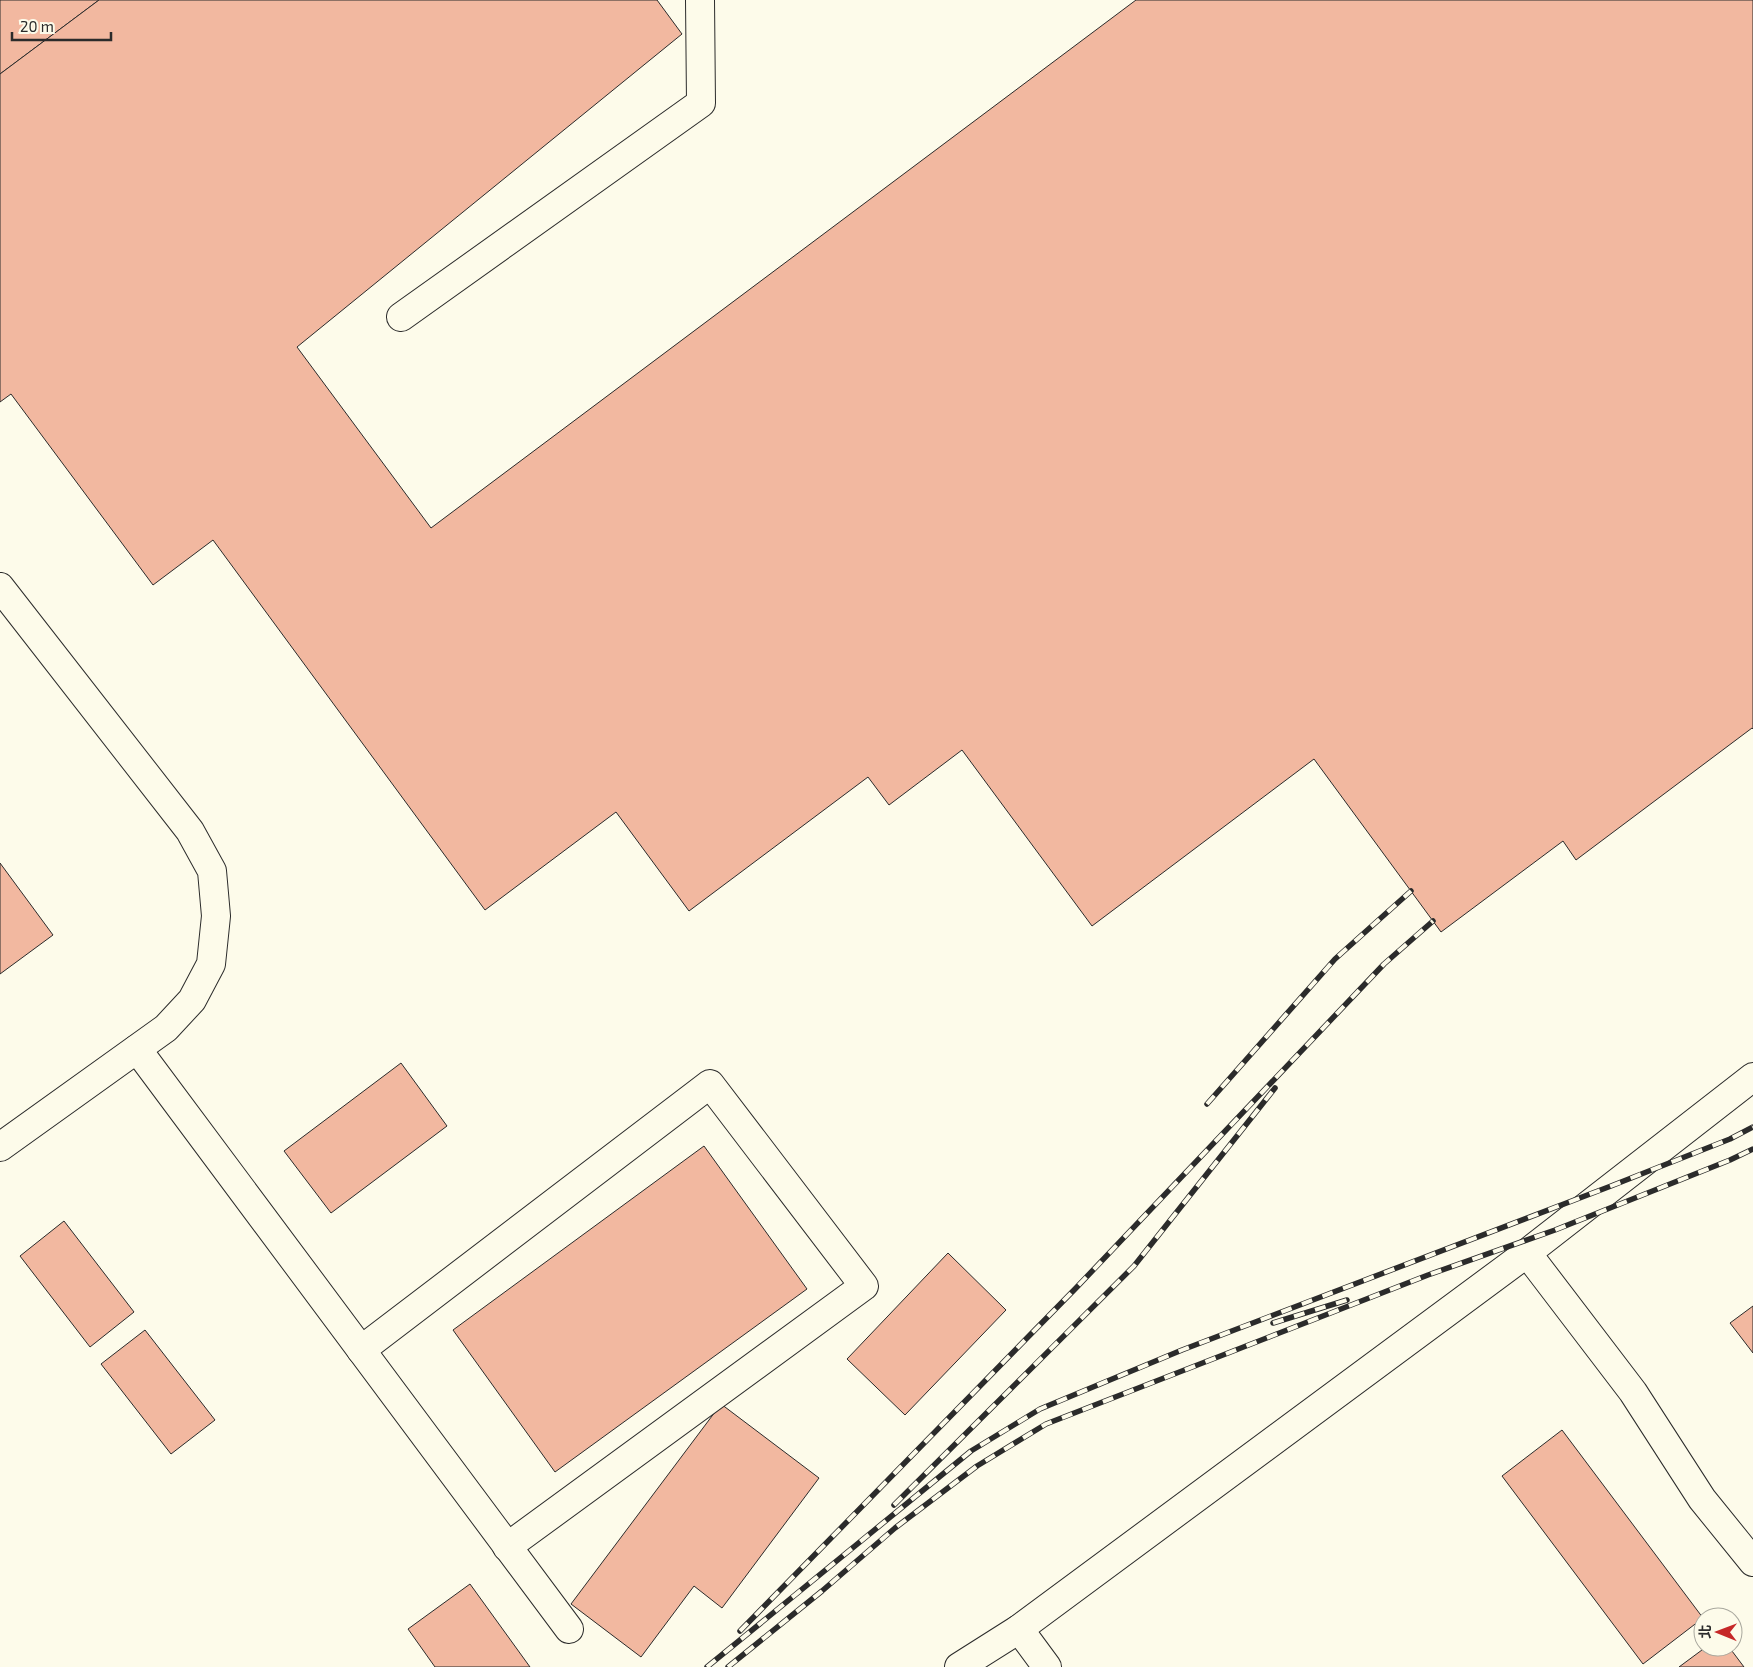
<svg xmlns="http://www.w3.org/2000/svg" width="1753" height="1667" font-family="'Exo 2','Noto Sans TC',sans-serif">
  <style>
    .building { fill: #f2b8a0; stroke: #2b2b2b }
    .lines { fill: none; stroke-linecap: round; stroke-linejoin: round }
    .minor-casing { stroke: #2b2b2b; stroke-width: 30 }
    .minor { stroke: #fdfbea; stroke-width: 28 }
    .rail-casing { stroke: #2b2b2b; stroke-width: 5.5 }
    .rail { stroke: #fdfbea; stroke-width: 4; stroke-dasharray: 11; stroke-linecap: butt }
  </style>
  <rect width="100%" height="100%" fill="#fdfbea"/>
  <!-- building -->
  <g class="building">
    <polygon points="0,0 99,0 0,74"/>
    <polygon points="99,0 657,0 682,34 297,347 431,528 1136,0 1753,0 1753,729 1752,728 1576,860 1563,841 1441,932 1314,759 1092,926 962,750 889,805 868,777 689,911 616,812 485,910 213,540 153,585 11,394 0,402 0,74"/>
    <polygon points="0,863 53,935 0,974"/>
    <polygon points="401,1063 447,1126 331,1213 284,1151"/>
    <polygon points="704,1146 807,1289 555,1472 453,1330"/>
    <polygon points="64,1221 134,1312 90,1347 20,1256"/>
    <polygon points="948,1253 1006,1310 905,1415 847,1359"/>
    <polygon points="1753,1306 1753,1353 1730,1323"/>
    <polygon points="145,1330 215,1420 171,1454 101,1364"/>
    <polygon points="721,1404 819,1478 722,1608 694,1586 641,1657 571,1604"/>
    <polygon points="1562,1430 1703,1618 1643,1664 1502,1476"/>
    <polygon points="470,1584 530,1667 435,1667 408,1629"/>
    <polygon points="1706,1647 1729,1647 1744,1667 1679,1667"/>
  </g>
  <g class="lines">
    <!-- minor casing -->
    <g class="minor-casing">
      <g id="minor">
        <polyline points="401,317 701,103 700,0"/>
        <polyline points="0,587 190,831 212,871 216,916 211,964 192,1000 166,1028 0,1147"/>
        <polyline points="137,1049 569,1629"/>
        <polyline points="1527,1253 1633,1392 1702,1499 1753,1562"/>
        <polyline points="361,1350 710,1084 864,1286 507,1547"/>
        <polyline points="1019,1629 1047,1667"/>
        <polyline points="959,1667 1019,1629 1527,1253 1753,1077"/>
      </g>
    </g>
    <!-- minor -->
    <use href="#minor" class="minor"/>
    <!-- rail casing -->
    <g class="rail-casing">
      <g id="rail">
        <polyline points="1207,1104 1335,959 1411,891"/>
        <polyline points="1273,1323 1347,1300"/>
        <polyline points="894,1505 1134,1266 1275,1088"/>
        <polyline points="740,1631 1076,1288 1384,964 1433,921"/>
        <polyline points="707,1667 971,1451 1040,1409 1182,1350 1611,1186 1730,1139 1753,1127"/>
        <polyline points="728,1667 822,1591 895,1528 977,1466 1046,1424 1428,1275 1555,1230 1730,1160 1753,1149"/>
      </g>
    </g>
    <!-- rail -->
    <use href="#rail" class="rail"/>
  </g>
  <!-- north arrow -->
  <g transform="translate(1718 1632) rotate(271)"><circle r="24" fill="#fdfbea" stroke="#a9a89e"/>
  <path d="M0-4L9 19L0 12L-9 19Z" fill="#c62828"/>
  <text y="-8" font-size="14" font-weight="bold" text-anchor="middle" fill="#2b2b2b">北</text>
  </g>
  <!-- scale -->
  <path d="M12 32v8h99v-8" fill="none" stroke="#2b2b2b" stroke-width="2.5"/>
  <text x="20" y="32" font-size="15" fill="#2b2b2b" stroke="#fdfbea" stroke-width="4" paint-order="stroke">20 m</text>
</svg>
